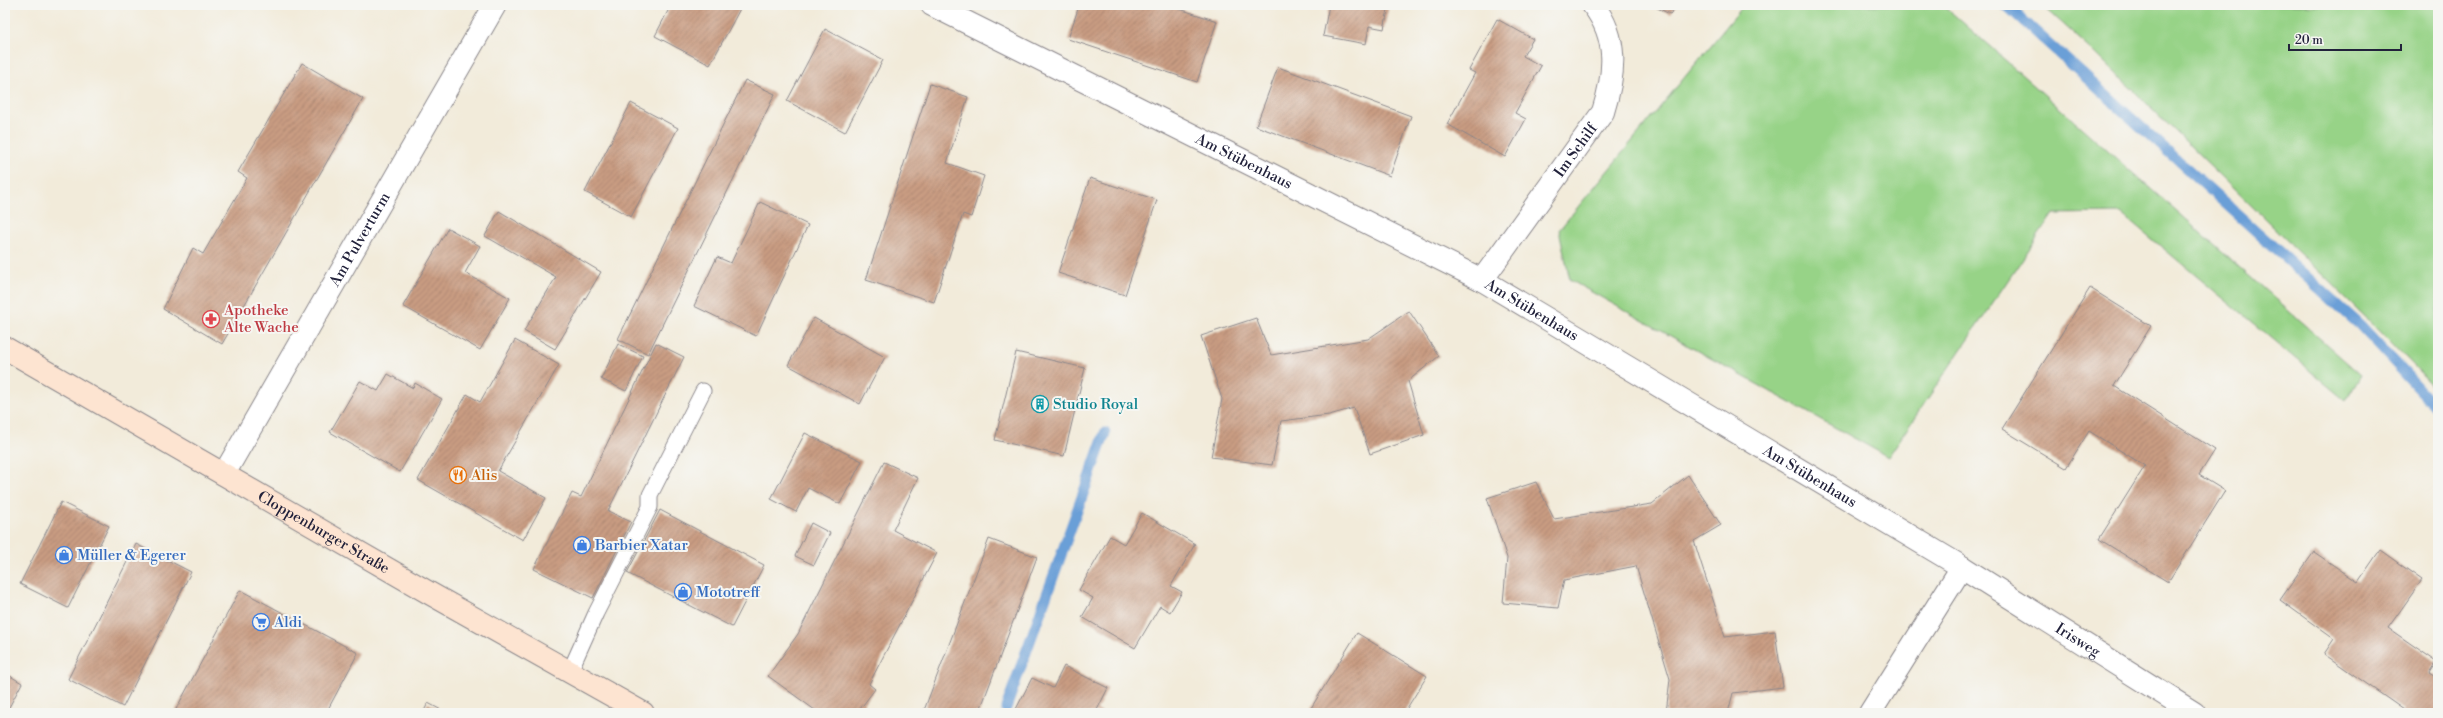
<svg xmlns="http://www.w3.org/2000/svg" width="2443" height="718" font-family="'Libre Bodoni',serif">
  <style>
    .grass { fill: #97d387; stroke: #5c7a61 }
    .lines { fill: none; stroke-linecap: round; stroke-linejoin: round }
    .stream { stroke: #6a9fd7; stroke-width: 11 }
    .building { fill: url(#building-hatch) }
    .lane-casing { stroke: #8a868a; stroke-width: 17 }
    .street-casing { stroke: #8a868a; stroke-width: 24 }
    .secondary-casing { stroke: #8a868a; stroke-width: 24 }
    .lane { stroke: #fff; stroke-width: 15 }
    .street { stroke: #fff; stroke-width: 22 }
    .secondary { stroke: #fde4d1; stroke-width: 22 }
    .labels { text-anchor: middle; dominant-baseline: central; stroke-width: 4; stroke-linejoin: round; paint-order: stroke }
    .street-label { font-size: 15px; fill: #22223b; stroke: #f6f6f2 }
    .health-label { font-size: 15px; fill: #be3a42; stroke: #f6f6f2; text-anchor: start }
    .culture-label { font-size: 15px; fill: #0d838f; stroke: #f6f6f2; text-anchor: start }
    .food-label { font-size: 15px; fill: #c56008; stroke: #f6f6f2; text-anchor: start }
    .shop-label { font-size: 15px; fill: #366cbe; stroke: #f6f6f2; text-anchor: start }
  </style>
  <defs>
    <pattern id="building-hatch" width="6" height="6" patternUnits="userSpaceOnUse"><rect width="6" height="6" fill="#c99c82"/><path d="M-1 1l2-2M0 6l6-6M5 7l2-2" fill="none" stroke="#a37f6c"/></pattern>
  </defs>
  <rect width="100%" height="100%" fill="#f6f6f2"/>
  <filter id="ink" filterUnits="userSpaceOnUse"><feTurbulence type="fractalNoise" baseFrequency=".025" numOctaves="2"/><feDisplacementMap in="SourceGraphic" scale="8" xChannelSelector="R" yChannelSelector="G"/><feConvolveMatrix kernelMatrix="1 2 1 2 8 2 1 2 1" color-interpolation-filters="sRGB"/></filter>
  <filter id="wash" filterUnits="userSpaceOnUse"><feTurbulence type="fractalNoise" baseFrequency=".012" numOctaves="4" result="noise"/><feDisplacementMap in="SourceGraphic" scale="16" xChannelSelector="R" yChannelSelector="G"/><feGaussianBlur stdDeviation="0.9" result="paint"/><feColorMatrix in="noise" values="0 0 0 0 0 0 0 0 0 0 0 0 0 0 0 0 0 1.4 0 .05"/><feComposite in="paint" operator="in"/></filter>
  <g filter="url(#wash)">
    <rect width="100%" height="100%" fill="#f2ebda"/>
    <!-- grass -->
    <g class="grass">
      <polygon points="1744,5 1943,5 2361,375 2346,401 2121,213 2053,214 1888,457 1570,280 1559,230"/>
      <polygon points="2042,5 2438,5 2438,391 2390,341 2093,51"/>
    </g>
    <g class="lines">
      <!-- stream -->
      <g class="stream">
        <polyline points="2006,5 2361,326 2438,409"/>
        <polyline points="1006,708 1105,433"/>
      </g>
    </g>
    <g id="blocks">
      <!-- building -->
      <g class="building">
        <polygon points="671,5 742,5 710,65 655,36"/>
        <polygon points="1068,5 1167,5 1217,21 1197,82 1068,39 1078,9"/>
        <polygon points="1329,5 1389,5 1384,29 1369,26 1366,44 1323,36"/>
        <polygon points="1651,5 1678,5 1670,14"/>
        <polygon points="1497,19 1533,39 1523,56 1541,66 1515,113 1526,119 1505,157 1447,124 1475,73 1469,70"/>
        <polygon points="825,29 883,60 845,132 787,101"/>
        <polygon points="302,63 363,99 222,344 163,309 193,248 203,254 247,178 238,172"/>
        <polygon points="1278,67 1411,116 1390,176 1256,126"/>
        <polygon points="745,80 775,94 648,354 618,339"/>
        <polygon points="930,84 968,97 947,163 984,176 971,217 963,214 934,302 866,280"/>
        <polygon points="631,103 678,128 631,217 585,192"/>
        <polygon points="1090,178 1157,200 1125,295 1058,273"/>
        <polygon points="760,202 808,225 756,336 694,306 717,257 731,263"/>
        <polygon points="499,211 601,272 555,349 524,331 556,277 485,236"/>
        <polygon points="448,228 480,246 465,273 510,298 480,350 403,306"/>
        <polygon points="2090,288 2151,326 2114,386 2215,450 2199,475 2225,491 2168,582 2099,539 2145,466 2089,431 2066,468 2002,429"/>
        <polygon points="1409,311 1439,356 1408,381 1424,435 1370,454 1354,408 1329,415 1281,421 1272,465 1211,457 1222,399 1201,336 1256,318 1271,355 1368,339"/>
        <polygon points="814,318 885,357 860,404 788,365"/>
        <polygon points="515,340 559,365 498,471 546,498 523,540 418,480 467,394 480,402"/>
        <polygon points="656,343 684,357 608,511 631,522 593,598 534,569 572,493 581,497"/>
        <polygon points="618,344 643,356 626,391 601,379"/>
        <polygon points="1016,352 1085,368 1064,456 995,440"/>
        <polygon points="388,374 413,388 415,383 442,399 400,472 330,432 360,381 378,391"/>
        <polygon points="805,433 862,461 840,504 808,488 796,512 771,499"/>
        <polygon points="884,462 918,478 893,530 937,553 869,684 875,689 857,713 819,713 768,676 798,634"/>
        <polygon points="1688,475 1721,525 1694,541 1725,637 1775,631 1783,687 1733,693 1728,713 1666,713 1670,679 1636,566 1564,580 1558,608 1503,603 1507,558 1487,498 1536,482 1554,519 1652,504"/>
        <polygon points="61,502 109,526 68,608 20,584"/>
        <polygon points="660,510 764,565 732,627 627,573"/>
        <polygon points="1142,513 1195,544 1171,586 1182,592 1170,612 1160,606 1135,648 1082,617 1093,598 1079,590 1110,536 1124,544"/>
        <polygon points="811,523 830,533 814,565 795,556"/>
        <polygon points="989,539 1037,557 979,713 923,713"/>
        <polygon points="136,544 191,572 123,707 68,679"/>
        <polygon points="2380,550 2422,580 2388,628 2437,662 2430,673 2438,678 2438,713 2402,713 2404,710 2324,654 2334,639 2280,600 2314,552 2358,582"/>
        <polygon points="240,590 358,653 326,713 174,713"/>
        <polygon points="1357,633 1427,676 1404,713 1308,713"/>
        <polygon points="1064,666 1108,688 1097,710 1103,713 1014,713 1032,678 1053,688"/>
        <polygon points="5,673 22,683 6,713 5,713"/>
        <polygon points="428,703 447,713 423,713"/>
      </g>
    </g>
  </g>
  <g filter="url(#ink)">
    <use href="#blocks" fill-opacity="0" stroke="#8a868a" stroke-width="1"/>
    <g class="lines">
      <!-- lane casing -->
      <g class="lane-casing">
        <polyline id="lane" points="570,671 596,613 650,507 650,495 703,391"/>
      </g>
      <!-- street casing -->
      <g class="street-casing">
        <g id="street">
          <path id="s1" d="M 932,5 L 1482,280 L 1962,567 L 1870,713"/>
          <path id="s2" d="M 1482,280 L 1603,112 C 1615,73 1619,39 1593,5"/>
          <path id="s3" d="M 224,474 L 495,5"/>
          <path id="s4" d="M 1962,567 L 2194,713"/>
        </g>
      </g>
      <!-- secondary casing -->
      <g class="secondary-casing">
        <g id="secondary">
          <path id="s5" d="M 5,348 L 431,594 L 643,713"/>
        </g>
      </g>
      <!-- lane -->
      <use href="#lane" class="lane"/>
      <!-- street -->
      <use href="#street" class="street"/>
      <!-- secondary -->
      <use href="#secondary" class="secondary"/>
    </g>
  </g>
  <!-- icons -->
  <defs>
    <g id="pharmacy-ring" transform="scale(0.9)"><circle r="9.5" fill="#f6f6f2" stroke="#e0444e" stroke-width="1.5"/><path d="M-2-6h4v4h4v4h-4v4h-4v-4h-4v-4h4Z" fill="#e0444e"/></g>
    <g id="building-ring" transform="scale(0.9)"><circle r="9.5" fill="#f6f6f2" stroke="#0f9aa8" stroke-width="1.5"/><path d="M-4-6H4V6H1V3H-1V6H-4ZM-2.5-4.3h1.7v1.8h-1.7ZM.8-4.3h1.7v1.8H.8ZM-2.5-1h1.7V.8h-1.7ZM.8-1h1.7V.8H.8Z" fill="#0f9aa8"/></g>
    <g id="restaurant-ring" transform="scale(0.9)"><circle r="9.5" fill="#f6f6f2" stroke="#e8710a" stroke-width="1.5"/><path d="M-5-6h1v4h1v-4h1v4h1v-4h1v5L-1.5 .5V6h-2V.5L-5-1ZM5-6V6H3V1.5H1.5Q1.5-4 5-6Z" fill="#e8710a"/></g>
    <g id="shop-ring" transform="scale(0.9)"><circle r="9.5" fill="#f6f6f2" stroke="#3f7fe0" stroke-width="1.5"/><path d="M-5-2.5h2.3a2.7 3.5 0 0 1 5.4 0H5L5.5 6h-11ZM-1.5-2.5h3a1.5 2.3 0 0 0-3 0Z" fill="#3f7fe0"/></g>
    <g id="supermarket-ring" transform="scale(0.9)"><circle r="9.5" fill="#f6f6f2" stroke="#3f7fe0" stroke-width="1.5"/><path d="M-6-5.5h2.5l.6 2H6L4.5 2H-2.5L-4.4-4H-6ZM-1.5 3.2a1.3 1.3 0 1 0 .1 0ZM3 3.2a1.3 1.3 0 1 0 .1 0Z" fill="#3f7fe0"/></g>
  </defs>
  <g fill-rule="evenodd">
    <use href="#pharmacy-ring" x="211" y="319"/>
    <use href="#building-ring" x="1040" y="404"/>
    <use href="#restaurant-ring" x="458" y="475"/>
    <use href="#shop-ring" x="582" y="545"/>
    <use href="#shop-ring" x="64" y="555"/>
    <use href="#shop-ring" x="683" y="592"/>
    <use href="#supermarket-ring" x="261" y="622"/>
  </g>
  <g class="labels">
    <!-- street labels -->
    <g class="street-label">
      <text stroke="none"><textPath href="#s2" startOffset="160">Im Schilf</textPath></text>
      <text stroke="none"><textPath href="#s1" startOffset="349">Am Stübenhaus</textPath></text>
      <text stroke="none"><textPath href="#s3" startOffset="271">Am Pulverturm</textPath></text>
      <text stroke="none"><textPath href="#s1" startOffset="673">Am Stübenhaus</textPath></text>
      <text stroke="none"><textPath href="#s1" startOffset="997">Am Stübenhaus</textPath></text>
      <text stroke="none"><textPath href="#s5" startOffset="368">Cloppenburger Straße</textPath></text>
      <text stroke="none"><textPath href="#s4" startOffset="137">Irisweg</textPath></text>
    </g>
    <!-- health labels -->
    <g class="health-label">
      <text x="224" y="310">Apotheke<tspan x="224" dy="17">Alte Wache</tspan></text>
    </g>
    <!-- culture labels -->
    <g class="culture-label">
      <text x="1053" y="404">Studio Royal</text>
    </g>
    <!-- food labels -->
    <g class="food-label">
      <text x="471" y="475">Alis</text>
    </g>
    <!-- shop labels -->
    <g class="shop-label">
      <text x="595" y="545">Barbier Xatar</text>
      <text x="77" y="555">Müller &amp; Egerer</text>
      <text x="696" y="592">Mototreff</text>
      <text x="274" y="622">Aldi</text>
    </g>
  </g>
  <!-- margin -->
  <rect width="2443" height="718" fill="none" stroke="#f6f6f2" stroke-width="20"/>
  <!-- scale -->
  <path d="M2289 44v6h112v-6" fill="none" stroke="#22223b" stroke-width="2"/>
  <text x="2295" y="44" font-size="12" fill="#22223b" stroke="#f6f6f2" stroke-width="3" paint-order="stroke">20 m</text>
</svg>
